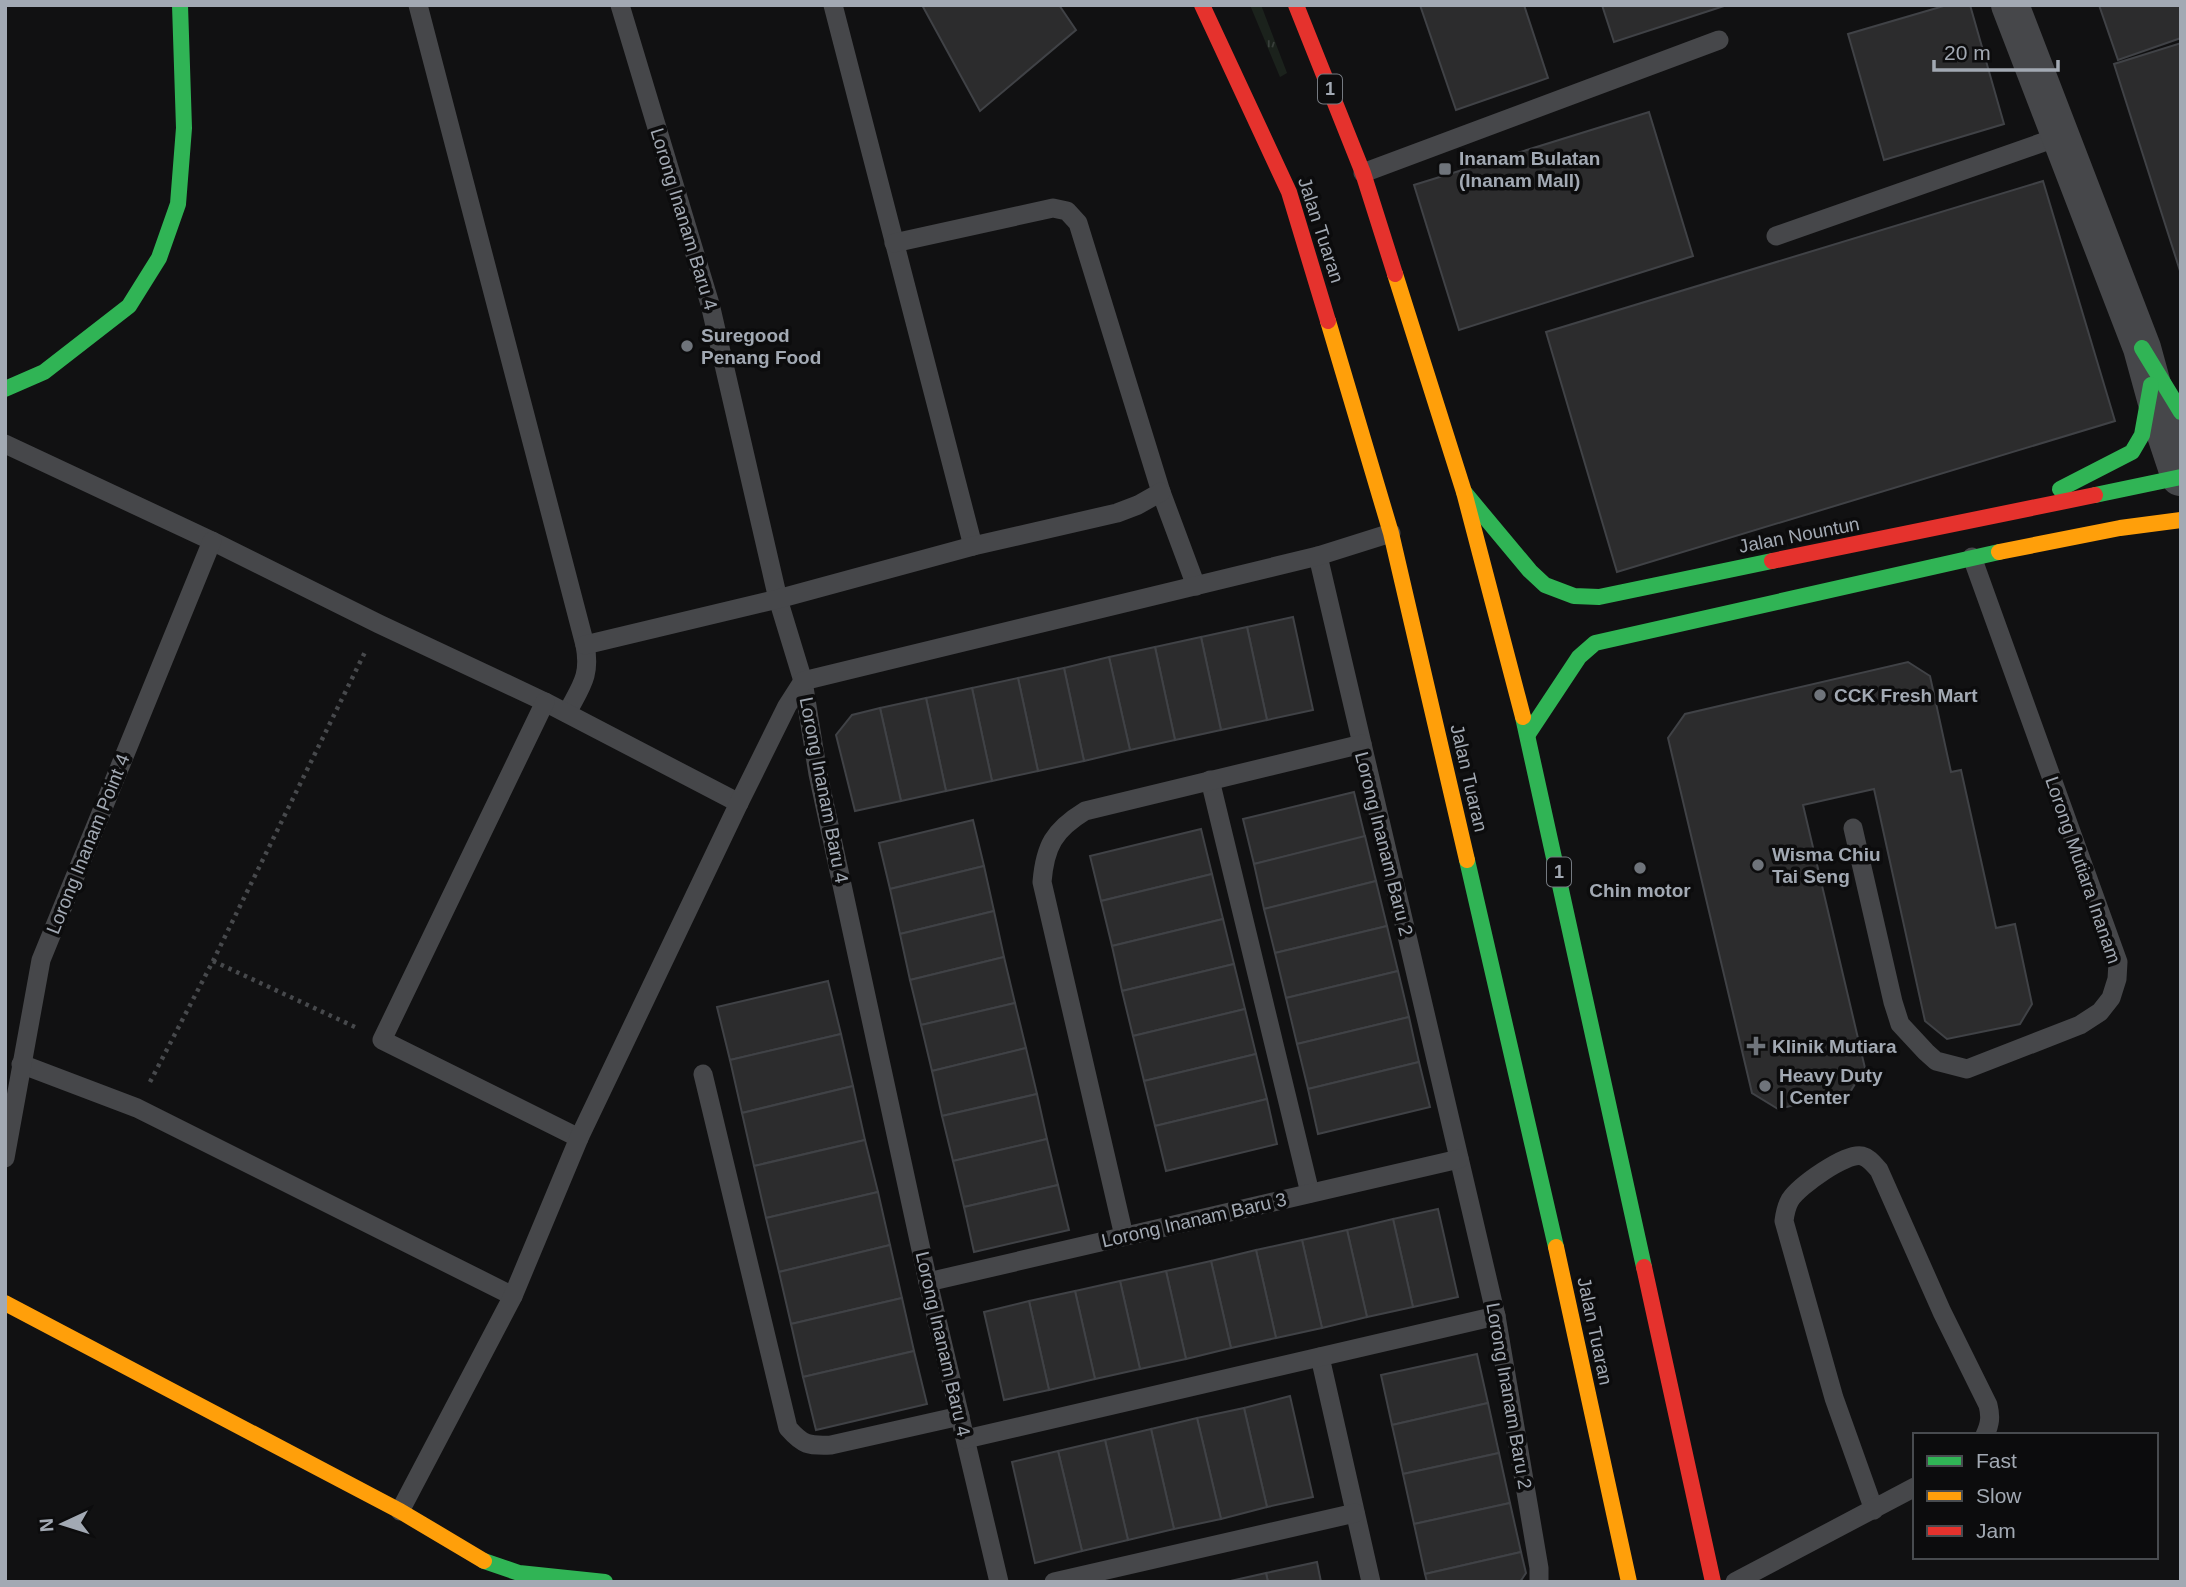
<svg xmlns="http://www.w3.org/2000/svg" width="2186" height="1587" font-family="Arial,sans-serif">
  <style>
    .grass { fill: url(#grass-tufts) }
    .building { fill: #2c2c2d; stroke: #404246; stroke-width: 2 }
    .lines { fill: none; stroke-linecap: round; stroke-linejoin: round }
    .path { stroke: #47494c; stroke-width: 4.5; stroke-dasharray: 3.5 5; stroke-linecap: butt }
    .lane { stroke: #46474a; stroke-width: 19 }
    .street { stroke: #46474a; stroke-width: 38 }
    .fast { stroke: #30b455; stroke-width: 16 }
    .slow { stroke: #ff9f0a; stroke-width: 16 }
    .jam { stroke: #e5322d; stroke-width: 16 }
    .poi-dot { fill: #6f747b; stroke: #0c0c0d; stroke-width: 2.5 }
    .labels { text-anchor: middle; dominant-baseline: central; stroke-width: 7; stroke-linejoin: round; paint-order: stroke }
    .shield { fill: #0c0c0d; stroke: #757a81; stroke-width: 2 }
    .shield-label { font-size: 18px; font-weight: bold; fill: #a2a9b3 }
    .poi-label { font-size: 19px; font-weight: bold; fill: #a2a9b3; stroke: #0c0c0d; text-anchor: start }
    .street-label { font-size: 19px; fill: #a2a9b3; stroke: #0c0c0d }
  </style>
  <defs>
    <pattern id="grass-tufts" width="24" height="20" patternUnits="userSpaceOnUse" patternTransform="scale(1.75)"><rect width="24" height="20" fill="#1b221c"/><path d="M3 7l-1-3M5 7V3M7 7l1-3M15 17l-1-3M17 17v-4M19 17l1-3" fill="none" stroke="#393f3b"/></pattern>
  </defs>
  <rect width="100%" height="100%" fill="#111112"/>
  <!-- grass -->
  <polygon class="grass" points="1250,5 1261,5 1287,73 1280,77"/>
  <!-- building -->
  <g class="building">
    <polygon points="922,5 1059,5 1076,30 980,111"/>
    <polygon points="1420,5 1524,5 1548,78 1456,110"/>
    <polygon points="1602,5 1727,5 1614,42"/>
    <polygon points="1947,5 1970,5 2004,124 1884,160 1848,34"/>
    <polygon points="2099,5 2181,5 2181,38 2118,60"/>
    <polygon points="2181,43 2181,274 2114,64"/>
    <polygon points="1649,112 1693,256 1459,330 1414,185"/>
    <polygon points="2043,181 2115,421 1617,572 1546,332"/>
    <polygon points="1293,617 1313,710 1267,720 1247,627"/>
    <polygon points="1247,627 1267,720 1221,730 1201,637"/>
    <polygon points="1201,637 1221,730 1175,740 1155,647"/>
    <polygon points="1155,647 1175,740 1130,750 1109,657"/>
    <polygon points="1109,657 1130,750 1084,761 1064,668"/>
    <polygon points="1908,662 1930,676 1951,772 1961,770 1996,928 2015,924 2032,1004 2020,1024 1947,1039 1925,1021 1874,789 1803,805 1865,1068 1850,1092 1778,1109 1752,1093 1668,738 1685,714"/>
    <polygon points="1064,668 1084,761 1038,771 1018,678"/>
    <polygon points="1018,678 1038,771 992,781 972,688"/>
    <polygon points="972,688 992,781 946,791 926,698"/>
    <polygon points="926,698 946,791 901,801 880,708"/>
    <polygon points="880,708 901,801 855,811 836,735 852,715"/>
    <polygon points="1354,792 1365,837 1254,864 1243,819"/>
    <polygon points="973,820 984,866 890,889 879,843"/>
    <polygon points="1201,829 1212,874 1101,901 1090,856"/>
    <polygon points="1365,836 1376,881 1264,909 1254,864"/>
    <polygon points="984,866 994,911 900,934 890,889"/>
    <polygon points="1212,874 1223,919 1112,946 1101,901"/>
    <polygon points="1376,881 1387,926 1275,953 1264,909"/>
    <polygon points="994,911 1004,957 910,980 900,934"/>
    <polygon points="1223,919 1234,964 1122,991 1112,946"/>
    <polygon points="1387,926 1398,971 1286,998 1275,953"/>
    <polygon points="1004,957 1015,1003 921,1025 910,980"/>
    <polygon points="1234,964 1245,1009 1133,1036 1122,991"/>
    <polygon points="1398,971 1409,1017 1297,1044 1286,998"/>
    <polygon points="828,981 841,1034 730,1060 717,1007"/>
    <polygon points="1015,1003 1026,1048 932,1071 921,1025"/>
    <polygon points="1245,1009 1256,1054 1144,1081 1133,1036"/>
    <polygon points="1409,1017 1419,1062 1308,1089 1297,1044"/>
    <polygon points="841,1034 853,1086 742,1113 730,1060"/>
    <polygon points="1026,1048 1037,1094 942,1116 932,1071"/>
    <polygon points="1256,1054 1267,1099 1155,1126 1144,1081"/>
    <polygon points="1419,1062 1430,1107 1318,1134 1308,1089"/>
    <polygon points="853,1086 865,1140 754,1166 742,1113"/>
    <polygon points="1037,1094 1047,1139 953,1161 942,1116"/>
    <polygon points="1267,1099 1277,1144 1166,1171 1155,1126"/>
    <polygon points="1047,1139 1058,1185 964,1207 953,1161"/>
    <polygon points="865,1140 878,1192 766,1218 754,1166"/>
    <polygon points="1058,1185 1069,1230 974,1252 964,1207"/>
    <polygon points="878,1192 890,1245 779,1272 766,1218"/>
    <polygon points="1438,1209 1458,1297 1413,1307 1393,1219"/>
    <polygon points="1393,1219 1413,1307 1367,1317 1347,1230"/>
    <polygon points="1347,1230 1367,1317 1322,1328 1302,1240"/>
    <polygon points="1302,1240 1322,1328 1276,1338 1256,1250"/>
    <polygon points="890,1245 902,1298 791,1324 779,1272"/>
    <polygon points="1256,1250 1276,1338 1231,1348 1211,1261"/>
    <polygon points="1211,1261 1231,1348 1186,1359 1166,1271"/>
    <polygon points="1166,1271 1186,1359 1140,1369 1120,1281"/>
    <polygon points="1120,1281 1140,1369 1095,1379 1075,1291"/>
    <polygon points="1075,1291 1095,1379 1049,1390 1029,1301"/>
    <polygon points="902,1298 914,1351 803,1377 791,1324"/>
    <polygon points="1029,1301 1049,1390 1004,1400 984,1312"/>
    <polygon points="914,1351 927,1404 816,1430 803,1377"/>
    <polygon points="1477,1354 1488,1403 1392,1425 1381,1375"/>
    <polygon points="1290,1396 1313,1497 1267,1507 1244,1408"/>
    <polygon points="1488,1403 1499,1453 1403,1474 1392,1425"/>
    <polygon points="1244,1408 1267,1507 1221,1519 1197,1418"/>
    <polygon points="1197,1418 1221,1519 1174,1529 1151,1429"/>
    <polygon points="1151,1429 1174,1529 1128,1540 1105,1440"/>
    <polygon points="1105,1440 1128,1540 1082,1551 1058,1451"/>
    <polygon points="1058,1451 1082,1551 1035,1563 1012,1462"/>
    <polygon points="1499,1453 1510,1503 1414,1524 1403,1474"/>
    <polygon points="1510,1503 1521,1552 1425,1574 1414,1524"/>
    <polygon points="1521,1552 1526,1573 1520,1582 1427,1582 1425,1574"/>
    <polygon points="1317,1562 1321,1582 1268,1582 1266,1573"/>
    <polygon points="1266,1573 1268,1582 1226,1582"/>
  </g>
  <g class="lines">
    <!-- path -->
    <g class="path">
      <polyline points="213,961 355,1027"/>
      <polyline points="150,1082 213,961 365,652"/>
    </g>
    <!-- lane -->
    <g class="lane">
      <path d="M 418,5 L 585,645 C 591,676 581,686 567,713"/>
      <polyline points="620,5 710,304 778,599 803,681 818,774 928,1282 999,1582"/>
      <polyline points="833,5 973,546"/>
      <polyline points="1363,173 1719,40"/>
      <polyline points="1776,236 2061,136"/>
      <polyline points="894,243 1053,208 1067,211 1078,223 1161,492 1196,586"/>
      <polyline points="5,444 212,541 379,624 545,702 739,803"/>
      <polyline points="1318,556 1496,1316 1539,1568 1539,1582"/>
      <polyline points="585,645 778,599 973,546 1117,513 1138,505 1161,492"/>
      <polyline points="545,702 382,1040 579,1138"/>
      <polyline points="1210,780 1310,1193"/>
      <polyline points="1853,828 1893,1002 1900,1024 1926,1052 1936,1061 1967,1069 2080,1025 2100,1012 2111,998 2117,979 2118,962 1972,557"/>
      <polyline points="21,1064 137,1108 513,1296"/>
      <path d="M 703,1074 L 788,1428 C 803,1445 808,1446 831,1445 L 960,1416"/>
      <polyline points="5,1158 41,960 212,541"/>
      <path d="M 1124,1236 L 1042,882 C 1045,846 1054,830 1085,811 L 1362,744"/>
      <polyline points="928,1282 1459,1159"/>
      <polyline points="1320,1357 1371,1582"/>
      <polyline points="966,1439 1496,1316"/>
      <path d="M 1874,1510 L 1834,1398 L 1784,1221 C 1785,1213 1786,1207 1790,1200 C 1799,1186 1846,1152 1862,1156 C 1870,1158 1874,1165 1879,1170 L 1942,1312 L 1988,1405 C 1991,1417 1990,1424 1985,1435"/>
      <polyline points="400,1511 513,1296 579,1138 739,803 787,706 803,681 1318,556 1391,533"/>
      <polyline points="1054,1582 1355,1513"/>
      <polyline points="1735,1582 1915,1487"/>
    </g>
    <!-- street -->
    <polyline class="street" points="2010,5 2142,348 2165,432 2180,477"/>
    <!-- fast -->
    <g class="fast">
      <polyline points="2142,348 2181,412"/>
      <polyline points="5,389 44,372 129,306 159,258 178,204 184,128 180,5"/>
      <polyline points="2060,489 2132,452 2142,435 2151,385"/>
      <polyline points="1464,492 1530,571 1545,585 1574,596 1599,597 1772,561"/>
      <polyline points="2095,495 2181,477"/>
      <polyline points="1523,717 1644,1267"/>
      <polyline points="1528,734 1579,657 1595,643 1999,552"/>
      <polyline points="1467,860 1556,1247"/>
      <polyline points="484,1561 519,1573 605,1582"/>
    </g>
    <!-- slow -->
    <g class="slow">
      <polyline points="1395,274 1464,492 1523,717"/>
      <polyline points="1328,321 1391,533 1467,860"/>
      <polyline points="1999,552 2120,528 2181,520"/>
      <polyline points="1556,1247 1629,1582"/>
      <polyline points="5,1303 400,1511 484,1561"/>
    </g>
    <!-- jam -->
    <g class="jam">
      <polyline points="1202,5 1289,192 1328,321"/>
      <polyline points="1296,5 1363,173 1395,274"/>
      <polyline points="1772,561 2095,495"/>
      <polyline points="1644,1267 1713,1582"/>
    </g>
  </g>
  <!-- markers -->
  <g class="poi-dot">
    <rect x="1438" y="162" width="14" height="14" rx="3.5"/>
    <circle cx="687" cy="346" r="7"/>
    <circle cx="1820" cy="695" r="7"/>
    <circle cx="1758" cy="865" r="7"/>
    <circle cx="1640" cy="868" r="7"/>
    <path d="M1752.5 1035.5h7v7h7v7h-7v7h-7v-7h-7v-7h7z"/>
    <circle cx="1765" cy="1086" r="7"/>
  </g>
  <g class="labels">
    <!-- shield labels -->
    <g class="shield">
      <rect x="1318" y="74.5" width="24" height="29" rx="5"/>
      <rect x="1547" y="857.5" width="24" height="29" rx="5"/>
    </g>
    <g class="shield-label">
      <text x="1330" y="89">1</text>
      <text x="1559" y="872">1</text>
    </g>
    <!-- poi labels -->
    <g class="poi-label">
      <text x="1459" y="158">Inanam Bulatan<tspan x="1459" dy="22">(Inanam Mall)</tspan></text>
      <text x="701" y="335">Suregood<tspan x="701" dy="22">Penang Food</tspan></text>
      <text x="1834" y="695">CCK Fresh Mart</text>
      <text x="1772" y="854">Wisma Chiu<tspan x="1772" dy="22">Tai Seng</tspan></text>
      <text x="1640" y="890" text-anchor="middle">Chin motor</text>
      <text x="1772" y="1046">Klinik Mutiara</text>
      <text x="1779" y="1075">Heavy Duty<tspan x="1779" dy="22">| Center</tspan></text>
    </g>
    <!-- street labels -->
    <g class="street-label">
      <text transform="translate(684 219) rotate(73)">Lorong Inanam Baru 4</text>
      <text transform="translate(1321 230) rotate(72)">Jalan Tuaran</text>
      <text transform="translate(1799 535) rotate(-11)">Jalan Nountun</text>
      <text transform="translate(1469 778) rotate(77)">Jalan Tuaran</text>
      <text transform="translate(824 790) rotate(79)">Lorong Inanam Baru 4</text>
      <text transform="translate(88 844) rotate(-68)">Lorong Inanam Point 4</text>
      <text transform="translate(1384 844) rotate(76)">Lorong Inanam Baru 2</text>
      <text transform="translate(2083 870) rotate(71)">Lorong Mutiara Inanam</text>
      <text transform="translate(1194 1220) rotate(-13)">Lorong Inanam Baru 3</text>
      <text transform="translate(1595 1331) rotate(78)">Jalan Tuaran</text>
      <text transform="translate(943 1344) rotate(77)">Lorong Inanam Baru 4</text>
      <text transform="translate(1509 1396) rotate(80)">Lorong Inanam Baru 2</text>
    </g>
  </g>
  <!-- border -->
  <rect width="2186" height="1587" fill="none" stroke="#a2a9b3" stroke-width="14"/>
  <!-- legend -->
  <rect x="1913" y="1433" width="245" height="126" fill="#0c0c0d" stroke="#484b4f" stroke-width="2"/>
  <rect x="1927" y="1456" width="35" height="10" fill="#30b455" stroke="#484b4f" stroke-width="2"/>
  <text x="1976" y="1468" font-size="21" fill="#a2a9b3">Fast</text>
  <rect x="1927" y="1491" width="35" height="10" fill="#ff9f0a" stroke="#484b4f" stroke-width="2"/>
  <text x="1976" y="1503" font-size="21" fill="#a2a9b3">Slow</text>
  <rect x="1927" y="1526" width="35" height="10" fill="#e5322d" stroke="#484b4f" stroke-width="2"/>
  <text x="1976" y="1538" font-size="21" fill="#a2a9b3">Jam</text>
  <!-- north arrow -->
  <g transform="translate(63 1524) rotate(266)" stroke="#0c0c0d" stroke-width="5" paint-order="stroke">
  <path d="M0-5L12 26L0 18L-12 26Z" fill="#a2a9b3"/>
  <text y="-10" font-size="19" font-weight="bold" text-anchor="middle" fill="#a2a9b3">N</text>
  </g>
  <!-- scale -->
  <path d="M1934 60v10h124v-10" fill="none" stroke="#a2a9b3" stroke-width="3.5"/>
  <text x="1944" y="60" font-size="21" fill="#a2a9b3" stroke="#0c0c0d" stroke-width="5" paint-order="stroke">20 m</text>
</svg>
